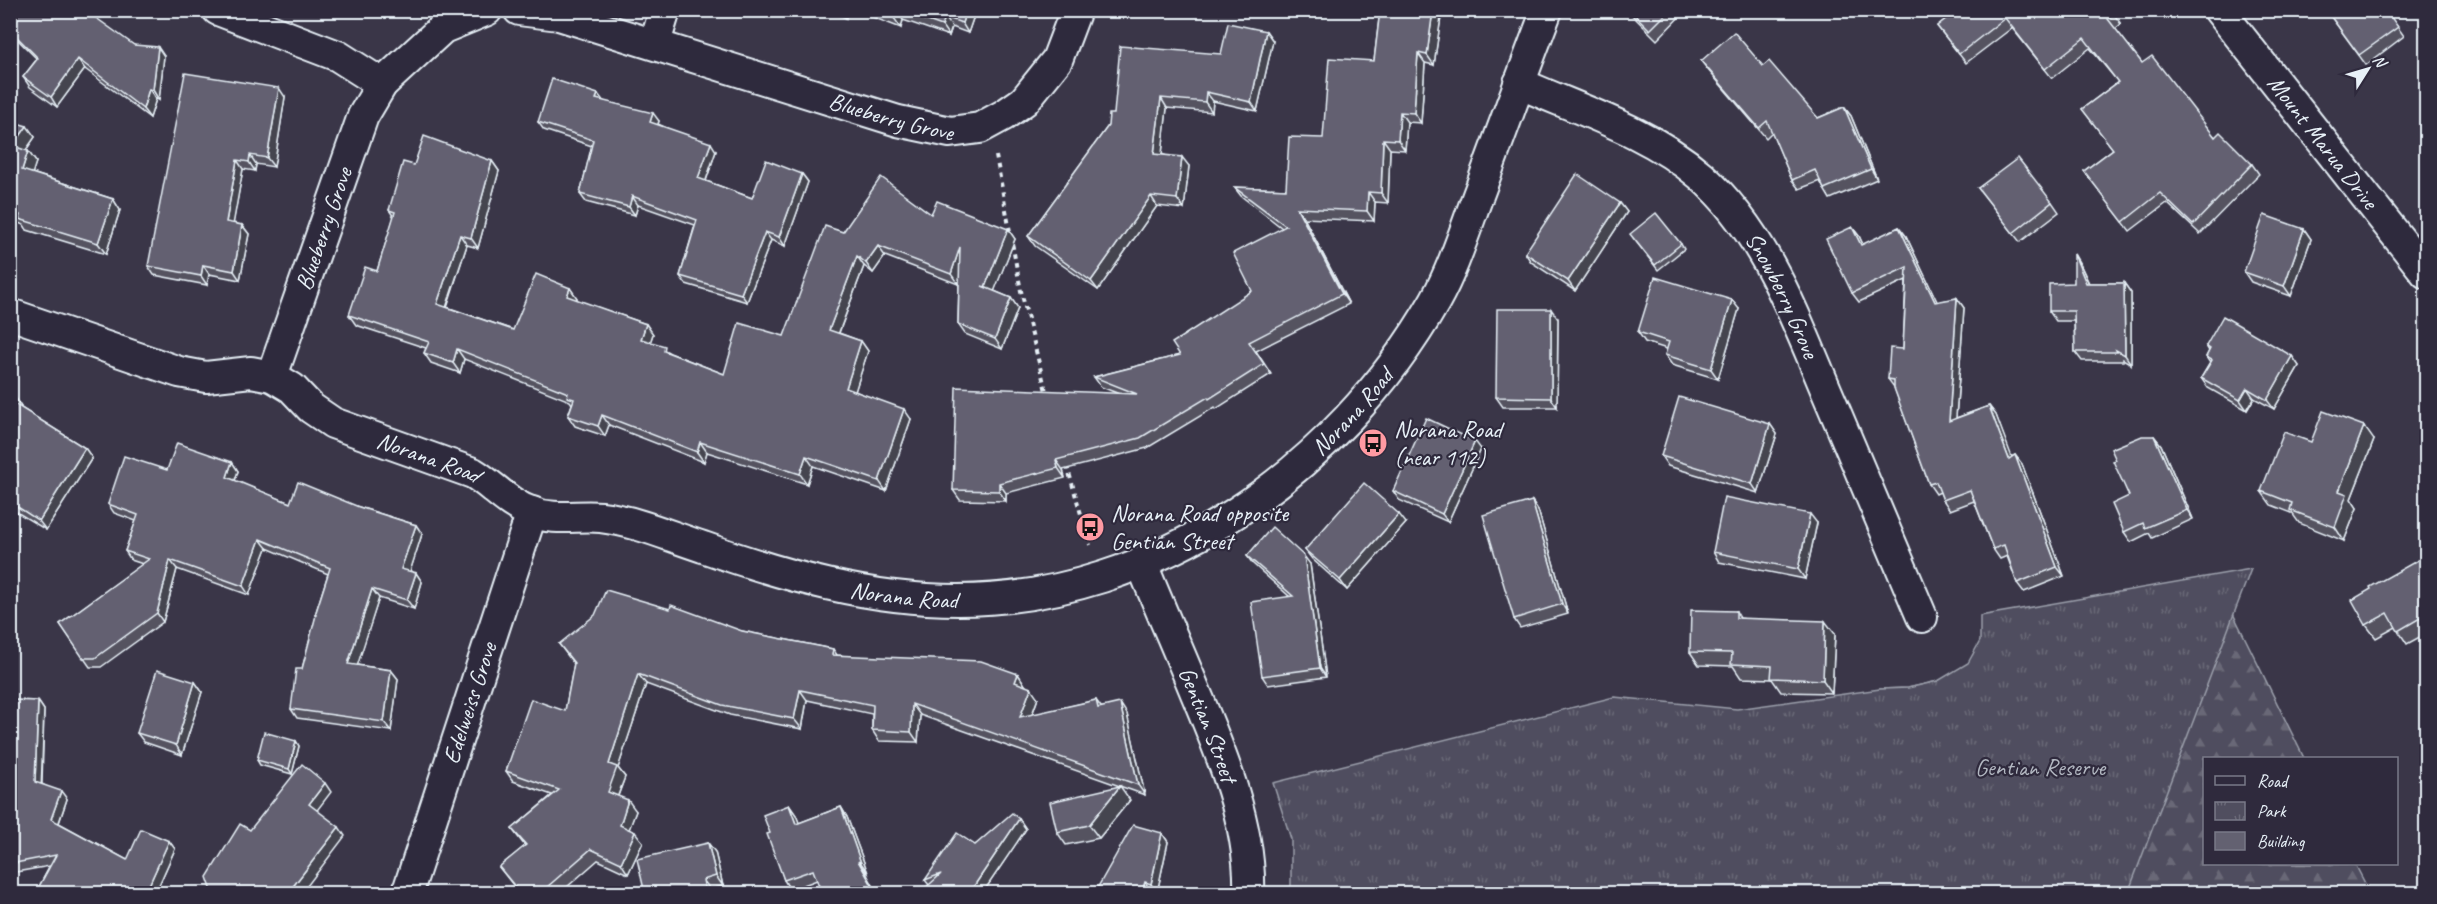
<svg xmlns="http://www.w3.org/2000/svg" width="2437" height="904" font-family="Caveat,sans-serif">
  <style>
    .forest { fill: url(#forest-firs); stroke: #9ca0ac; stroke-width: 1.5 }
    .park { fill: url(#park-tufts); stroke: #9ca0ac; stroke-width: 1.5 }
    .lines { fill: none; stroke-linecap: round; stroke-linejoin: round }
    .minor-casing { stroke: #e8f1f8; stroke-width: 34 }
    .path { stroke: #e8f1f8; stroke-width: 4; stroke-dasharray: 4.5 4.5; stroke-linecap: butt }
    .minor { stroke: #2f2a3d; stroke-width: 30 }
    .wall { fill: #555361; stroke: #e8f1f8; stroke-width: 1.5 }
    .shaded-wall { fill: #45444f; stroke: #e8f1f8; stroke-width: 1.5 }
    .building { fill: #636171; stroke: #e8f1f8; stroke-width: 1.5 }
    .labels { text-anchor: middle; dominant-baseline: central; stroke-width: 4.5; stroke-linejoin: round; paint-order: stroke }
    .street-label { font-size: 24px; fill: #e8f1f8; stroke: #2f2a3d }
    .poi-label { font-size: 24px; fill: #e8f1f8; stroke: #2f2a3d; text-anchor: start }
    .park-label { font-size: 24px; fill: #b3b8c2; stroke: #2f2a3d }
  </style>
  <defs>
    <pattern id="forest-firs" width="22" height="20" patternUnits="userSpaceOnUse" patternTransform="scale(1.5)"><rect width="22" height="20" fill="#504e5f"/><path d="M5 1l3.5 6h-7zM16 11l3.5 6h-7z" fill="#696877"/></pattern>
    <pattern id="park-tufts" width="24" height="20" patternUnits="userSpaceOnUse" patternTransform="scale(1.5)"><rect width="24" height="20" fill="#504e5f"/><path d="M3 7l-1-3M5 7V3M7 7l1-3M15 17l-1-3M17 17v-4M19 17l1-3" fill="none" stroke="#696877"/></pattern>
  </defs>
  <rect width="100%" height="100%" fill="#3a3648"/>
  <filter id="ink" filterUnits="userSpaceOnUse"><feTurbulence type="fractalNoise" baseFrequency=".0167" numOctaves="2"/><feDisplacementMap in="SourceGraphic" scale="12" xChannelSelector="R" yChannelSelector="G"/><feConvolveMatrix kernelMatrix="1 2 1 2 8 2 1 2 1" color-interpolation-filters="sRGB"/></filter>
  <g filter="url(#ink)">
    <!-- forest -->
    <polygon class="forest" points="2217,581 2304,758 2204,758 2204,864 2355,864 2370,893 1787,894 1809,712 1880,689 1908,688 1938,681"/>
    <!-- park -->
    <polygon class="park" points="2251,569 2128,893 1291,893 1291,839 1273,783 1614,697 1737,709 1880,689 1908,688 1938,681 1968,663 1980,641 1980,616"/>
    <g class="lines">
      <!-- minor casing -->
      <g class="minor-casing">
        <g id="minor">
          <polyline points="218,10 338,56 382,84"/>
          <path id="s1" d="M 519,10 L 559,15 L 898,121 L 950,132 L 980,128 L 1004,115 L 1024,101 L 1057,60 L 1076,10"/>
          <path id="s2" d="M 2219,10 L 2426,273"/>
          <polyline points="655,43 665,10"/>
          <path id="s3" d="M 1519,83 C 1579,110 1649,131 1700,175 C 1768,235 1797,323 1832,404 C 1862,475 1892,546 1922,617"/>
          <path id="s4" d="M 10,314 L 179,372 L 206,377 L 251,372 L 272,376 L 292,388 L 311,408 L 333,423 L 473,473 C 493,485 508,504 531,512 C 554,521 577,515 601,517 C 636,521 669,536 703,547 C 785,576 870,600 958,600 C 1156,600 1339,469 1435,301 C 1454,267 1466,227 1480,190 C 1502,130 1524,70 1547,10"/>
          <path id="s5" d="M 272,376 L 363,116 L 382,84 L 443,28 L 487,10"/>
          <path id="s6" d="M 1141,562 C 1158,604 1176,645 1193,686 C 1219,748 1252,824 1249,894"/>
          <path id="s7" d="M 407,894 L 532,512"/>
        </g>
      </g>
      <!-- path -->
      <g class="path">
        <polyline points="996,156 1021,291 1047,395"/>
        <polyline points="1067,466 1090,545"/>
      </g>
      <!-- minor -->
      <use href="#minor" class="minor"/>
    </g>
    <!-- wall -->
    <g class="wall">
      <polygon points="10,10 134,45 164,56 159,100 156,99 150,118 85,69 57,107 30,87 23,77 37,59 10,32"/>
      <polygon points="826,10 849,10 846,18"/>
      <polygon points="854,10 976,10 968,33 952,27 949,36 903,20 901,28"/>
      <polygon points="1380,10 1442,10 1434,65 1425,63 1421,123 1407,122 1405,150 1390,149 1388,203 1375,202 1374,221 1304,218 1349,304 1256,351 1271,374 1216,409 1215,407 1147,448 1063,470 1065,478 1006,493 1006,501 960,500 953,490 1117,393 1101,387 1094,377 1180,355 1252,291 1282,228 1241,196 1234,187 1286,189 1323,138 1374,61"/>
      <polygon points="1627,10 1686,10 1657,40"/>
      <polygon points="1957,10 2111,10 2121,24 2115,29 2142,63 2215,137 2252,164 2259,174 2200,234 2167,203 2130,231 2084,171 2113,149 2082,109 2118,82 2090,48 2052,78 2012,28 1966,63 1937,26"/>
      <polygon points="2326,10 2389,10 2387,12 2404,36 2366,65"/>
      <polygon points="1266,31 1273,41 1257,111 1213,101 1212,112 1167,108 1162,154 1189,166 1184,209 1157,206 1098,290 1035,246 1028,236 1108,126 1114,114 1221,54"/>
      <polygon points="1701,61 1763,66 1818,118 1844,107 1851,116 1877,179 1830,199 1824,189 1820,181 1799,189 1792,180 1772,132 1766,138 1708,70"/>
      <polygon points="285,97 274,167 256,164 255,171 243,169 233,223 242,225 249,234 240,280 209,274 207,285 154,275 148,266"/>
      <polygon points="603,101 659,121 658,124 716,151 706,181 752,198 802,174 808,182 785,246 771,240 747,302 686,284 680,276 695,225 638,205 635,215 586,202 580,194 592,146 544,130 538,122"/>
      <polygon points="10,121 35,137 26,150 28,151 36,162 32,173 113,199 120,210 106,254 27,230 24,225 10,220"/>
      <polygon points="492,161 499,171 478,248 467,245 447,307 513,330 570,288 577,298 576,300 646,324 653,334 650,342 670,353 724,374 784,336 843,232 931,214 1008,229 1015,239 994,291 1011,298 1018,308 1002,349 965,334 958,324 959,280 958,284 885,256 873,273 864,266 839,333 861,341 868,351 855,391 911,419 886,491 813,466 807,484 707,452 704,462 609,425 605,436 575,426 568,416 572,404 570,401 464,359 460,373 431,363 424,353 426,348 356,325 349,315 377,271 394,217 389,210 414,165"/>
      <polygon points="1978,188 2052,202 2059,212 2020,242"/>
      <polygon points="1620,203 1627,212 1575,291 1531,262 1525,253"/>
      <polygon points="1852,227 1859,236 1863,245 1899,227 1906,236 1937,302 1957,298 1964,308 1956,418 1989,406 1996,415 2011,457 2015,455 2022,464 2064,576 2024,592 2017,583 2007,556 2000,559 1993,549 1974,501 1950,510 1943,500 1940,492 1936,494 1929,484 1894,387 1888,379 1903,349 1906,280 1859,302 1852,293"/>
      <polygon points="2304,229 2311,239 2291,296 2251,282 2244,272"/>
      <polygon points="1634,239 1681,244 1684,249 1658,270"/>
      <polygon points="2080,264 2089,283 2124,283 2131,293 2131,364 2123,359 2123,361 2082,361 2075,352 2074,321 2056,321 2049,311 2074,283"/>
      <polygon points="1739,309 1718,379 1672,365 1665,355 1667,349 1645,342 1638,332"/>
      <polygon points="1558,319 1557,407 1503,407 1496,397"/>
      <polygon points="2206,346 2292,356 2299,366 2274,409 2254,398 2247,410 2208,388 2201,378 2210,363 2206,357 2209,351"/>
      <polygon points="10,395 15,397 21,406 21,408 85,448 92,458 46,530 10,508"/>
      <polygon points="1770,424 1777,434 1758,493 1668,466 1661,456"/>
      <polygon points="2154,436 2161,445 2193,519 2152,538 2149,533 2131,542 2124,532 2129,496 2116,460"/>
      <polygon points="2374,440 2351,499 2357,508 2344,541 2299,523 2292,513 2271,505 2261,491 2311,442"/>
      <polygon points="1481,449 1448,522 1399,500 1393,491"/>
      <polygon points="232,462 238,471 235,481 290,503 359,507 416,525 422,534 410,571 416,573 422,582 414,609 379,598 357,665 391,670 398,679 391,731 297,718 291,709 316,617 315,615 328,574 267,548 249,595 177,569 163,622 101,667 90,667 60,624 143,564 131,560 125,551 136,521 114,513 108,504 167,470"/>
      <polygon points="1532,501 1538,510 1568,614 1520,628 1514,619"/>
      <polygon points="1406,523 1347,590 1312,559 1305,550"/>
      <polygon points="1817,523 1805,579 1719,562 1713,552"/>
      <polygon points="2427,555 2427,633 2407,644 2396,627 2376,638 2366,625 2371,589"/>
      <polygon points="1247,556 1310,564 1326,677 1268,685 1262,676 1290,597 1253,564"/>
      <polygon points="1736,611 1740,618 1835,634 1832,693 1781,692 1772,679 1741,678 1733,666 1699,665 1690,652"/>
      <polygon points="742,631 833,649 837,655 1018,674 1025,685 1038,698 1032,715 1096,700 1101,707 1127,714 1145,795 920,715 918,742 879,741 872,730 872,714 807,700 802,729 730,715 646,684 618,768 625,777 618,796 636,811 629,829 643,842 628,874 598,860 559,894 520,894 499,867 525,846 512,829 552,795 513,781 506,771 565,711 574,664 559,644"/>
      <polygon points="195,682 202,692 182,755 144,742 137,733"/>
      <polygon points="10,700 38,701 44,710 42,784 67,799 59,823 127,860 169,841 175,849 155,894 35,894 50,866 10,873"/>
      <polygon points="296,741 299,746 292,774 260,765 257,760"/>
      <polygon points="1130,800 1099,838 1066,845 1057,832"/>
      <polygon points="789,805 796,815 799,823 841,807 847,817 868,873 865,871 817,880 790,890 784,880 770,833"/>
      <polygon points="1019,819 1026,829 982,894 919,894 929,885 925,880 975,845"/>
      <polygon points="1162,833 1168,842 1157,893 1151,892 1094,894"/>
      <polygon points="708,843 715,852 723,886 710,889 711,894 645,894"/>
    </g>
    <!-- shaded-wall -->
    <g class="shaded-wall">
      <polygon points="841,10 849,10 846,18"/>
      <polygon points="897,10 903,20 901,28 894,18"/>
      <polygon points="966,10 976,10 968,33 962,23"/>
      <polygon points="1433,10 1442,10 1434,65 1427,55"/>
      <polygon points="945,17 952,27 949,36 942,26"/>
      <polygon points="1266,31 1273,41 1257,111 1251,102"/>
      <polygon points="158,47 164,56 159,100 153,90"/>
      <polygon points="1418,53 1425,63 1421,123 1414,113"/>
      <polygon points="78,59 85,69 57,107 51,97"/>
      <polygon points="279,88 285,97 274,167 267,158"/>
      <polygon points="149,89 156,99 150,118 143,109"/>
      <polygon points="1206,92 1213,101 1212,112 1205,102"/>
      <polygon points="598,94 604,102 596,99"/>
      <polygon points="1161,98 1167,108 1161,163 1154,154"/>
      <polygon points="1844,107 1851,116 1877,179 1871,169"/>
      <polygon points="1400,112 1407,122 1405,150 1398,140"/>
      <polygon points="653,113 659,121 656,130 650,122"/>
      <polygon points="27,126 35,137 21,157 13,146"/>
      <polygon points="1383,139 1390,149 1388,203 1381,193"/>
      <polygon points="711,143 716,151 704,186 698,178"/>
      <polygon points="28,151 36,162 30,181 22,170"/>
      <polygon points="250,155 256,164 255,171 249,162"/>
      <polygon points="1182,157 1189,166 1184,209 1177,199"/>
      <polygon points="237,160 243,169 232,231 226,222"/>
      <polygon points="492,161 499,171 478,248 471,238"/>
      <polygon points="802,174 808,182 785,246 779,237"/>
      <polygon points="1368,192 1375,202 1374,221 1367,211"/>
      <polygon points="632,196 638,205 635,215 629,207"/>
      <polygon points="1151,196 1157,206 1098,290 1091,281"/>
      <polygon points="113,199 120,210 106,254 98,243"/>
      <polygon points="1620,203 1627,212 1575,291 1568,281"/>
      <polygon points="1297,208 1304,218 1349,304 1342,294"/>
      <polygon points="242,225 249,234 240,280 234,271"/>
      <polygon points="1852,227 1859,236 1868,255 1861,245"/>
      <polygon points="1899,227 1906,236 1942,312 1935,302"/>
      <polygon points="1008,229 1015,239 992,297 985,287"/>
      <polygon points="2304,229 2311,239 2291,296 2284,286"/>
      <polygon points="765,232 771,240 747,302 741,294"/>
      <polygon points="460,235 467,245 444,314 437,304"/>
      <polygon points="878,246 885,256 873,273 866,263"/>
      <polygon points="960,247 967,257 958,284 951,274"/>
      <polygon points="2074,254 2080,264 2093,293 2086,283"/>
      <polygon points="857,256 864,266 836,340 829,330"/>
      <polygon points="203,265 209,274 207,285 201,276"/>
      <polygon points="2124,283 2131,293 2131,364 2125,355"/>
      <polygon points="570,288 577,298 574,306 567,296"/>
      <polygon points="1011,298 1018,308 1002,349 995,339"/>
      <polygon points="1957,298 1964,308 1955,431 1949,421"/>
      <polygon points="1732,300 1739,309 1718,379 1711,369"/>
      <polygon points="1551,309 1558,319 1557,407 1551,398"/>
      <polygon points="646,324 653,334 648,349 641,339"/>
      <polygon points="861,341 868,351 853,398 846,388"/>
      <polygon points="457,349 464,359 460,373 453,363"/>
      <polygon points="2292,356 2299,366 2274,409 2267,400"/>
      <polygon points="2247,388 2254,398 2247,410 2240,400"/>
      <polygon points="15,397 21,406 20,413 13,403"/>
      <polygon points="1989,406 1996,415 2016,468 2009,459"/>
      <polygon points="904,409 911,419 886,491 879,481"/>
      <polygon points="602,415 609,425 605,436 598,426"/>
      <polygon points="1770,424 1777,434 1758,493 1752,484"/>
      <polygon points="2364,426 2374,440 2351,499 2357,508 2344,541 2335,527 2339,491"/>
      <polygon points="2154,436 2161,445 2193,519 2187,510"/>
      <polygon points="1475,441 1481,449 1448,522 1442,514"/>
      <polygon points="700,442 707,452 704,462 697,452"/>
      <polygon points="85,448 92,458 46,530 39,521"/>
      <polygon points="2015,455 2022,464 2064,576 2057,567"/>
      <polygon points="806,456 813,466 807,484 800,474"/>
      <polygon points="1056,460 1063,470 1065,478 1058,468"/>
      <polygon points="232,462 238,471 233,486 227,477"/>
      <polygon points="999,483 1006,493 1006,501 999,491"/>
      <polygon points="1532,501 1538,510 1568,614 1562,604"/>
      <polygon points="1399,514 1406,523 1347,590 1340,580"/>
      <polygon points="1810,514 1817,523 1805,579 1798,569"/>
      <polygon points="416,525 422,534 408,578 401,569"/>
      <polygon points="260,539 267,548 249,595 243,586"/>
      <polygon points="1304,556 1310,564 1326,677 1320,668"/>
      <polygon points="170,560 177,569 163,622 157,613"/>
      <polygon points="416,573 422,582 414,609 407,600"/>
      <polygon points="372,589 379,598 355,673 348,664"/>
      <polygon points="1825,621 1835,634 1832,693 1823,680"/>
      <polygon points="391,670 398,679 391,731 384,722"/>
      <polygon points="638,674 646,684 618,768 625,777 615,803 608,792 609,764"/>
      <polygon points="1018,674 1025,685 1022,692 1015,682"/>
      <polygon points="195,682 202,692 182,755 176,745"/>
      <polygon points="1031,688 1038,698 1027,728 1020,717"/>
      <polygon points="800,690 807,700 802,729 794,719"/>
      <polygon points="38,701 44,710 41,791 35,782"/>
      <polygon points="1120,703 1127,714 1145,795 1138,785"/>
      <polygon points="912,704 920,715 918,742 911,732"/>
      <polygon points="296,741 299,746 292,774 289,769"/>
      <polygon points="325,783 331,792 315,813 309,804"/>
      <polygon points="1120,786 1130,800 1099,838 1089,825"/>
      <polygon points="61,791 67,799 57,828 51,819"/>
      <polygon points="628,800 636,811 627,835 620,825"/>
      <polygon points="789,805 796,815 803,833 796,824"/>
      <polygon points="841,807 847,817 868,873 861,863"/>
      <polygon points="1019,819 1026,829 982,894 971,894 970,892"/>
      <polygon points="339,827 345,836 301,894 292,894 291,889"/>
      <polygon points="635,832 643,842 628,874 621,863"/>
      <polygon points="1162,833 1168,842 1157,893 1151,884"/>
      <polygon points="169,841 175,849 155,894 145,894"/>
      <polygon points="708,843 715,852 723,886 716,876"/>
      <polygon points="858,861 865,871 878,894 877,894"/>
      <polygon points="703,880 710,889 711,894 706,894"/>
      <polygon points="1145,882 1151,892 1151,894 1141,894"/>
    </g>
    <!-- building -->
    <g class="building">
      <polygon points="10,10 85,10 134,45 158,47 153,90 149,89 143,109 78,59 51,97 23,77 38,58 10,30"/>
      <polygon points="874,10 897,10 894,18"/>
      <polygon points="897,10 966,10 962,23 945,17 942,26"/>
      <polygon points="1380,10 1433,10 1427,55 1418,53 1414,113 1400,112 1398,140 1383,139 1381,193 1368,192 1367,211 1297,208 1342,294 1249,342 1264,364 1209,399 1208,397 1140,438 1056,460 1058,468 999,483 999,491 953,490 956,387 1137,394 1094,377 1180,355 1172,343 1252,291 1233,253 1286,226 1234,187 1286,189 1289,137 1323,138 1329,58 1374,61"/>
      <polygon points="1630,10 1670,10 1650,30"/>
      <polygon points="1957,10 2111,10 2114,14 2108,19 2142,63 2152,56 2215,137 2220,132 2252,164 2193,225 2160,193 2123,222 2084,171 2113,149 2082,109 2118,82 2084,38 2045,69 2005,18 1959,54 1937,26"/>
      <polygon points="2326,10 2386,10 2398,27 2359,55"/>
      <polygon points="1228,23 1266,31 1251,102 1206,92 1205,102 1161,98 1154,154 1182,157 1177,199 1151,196 1091,281 1028,236 1108,126 1109,114 1114,114 1120,46 1221,54"/>
      <polygon points="1734,32 1763,66 1769,61 1818,118 1844,107 1871,169 1824,189 1815,170 1792,180 1767,121 1759,128 1701,61"/>
      <polygon points="185,73 279,88 267,158 250,155 249,162 237,160 226,222 242,225 234,271 203,265 201,276 148,266"/>
      <polygon points="552,79 598,94 596,99 653,113 650,122 711,143 698,178 752,198 766,160 802,174 779,237 765,232 741,294 680,276 697,220 632,196 629,207 580,194 593,140 538,122"/>
      <polygon points="10,121 27,126 13,146 28,151 22,170 113,199 98,243 19,219 20,215 10,212"/>
      <polygon points="424,136 492,161 471,238 460,235 437,304 513,330 536,274 570,288 567,296 646,324 641,339 665,346 664,351 724,374 739,323 784,336 825,226 843,232 881,177 931,214 937,201 1008,229 985,287 982,286 1011,298 995,339 958,324 960,247 951,274 878,246 866,263 857,256 829,330 861,341 846,388 904,409 879,481 806,456 800,474 700,442 697,452 602,415 598,426 568,416 574,399 567,397 568,393 457,349 453,363 424,353 429,342 349,315 365,267 377,271 395,212 389,210 403,162 414,165"/>
      <polygon points="2018,158 2052,202 2013,233 1978,188"/>
      <polygon points="1577,174 1620,203 1568,281 1525,253"/>
      <polygon points="1656,213 1681,244 1655,265 1630,234"/>
      <polygon points="2264,215 2304,229 2284,286 2244,272"/>
      <polygon points="1852,227 1861,245 1899,227 1935,302 1957,298 1949,421 1989,406 2009,459 2015,455 2057,567 2017,583 2004,545 1993,549 1970,490 1943,500 1936,482 1929,484 1894,388 1894,380 1888,379 1890,348 1903,349 1907,267 1852,293 1826,239"/>
      <polygon points="2074,254 2086,283 2124,283 2125,355 2116,350 2117,352 2075,352 2074,311 2049,311 2049,284 2074,283"/>
      <polygon points="1655,277 1732,300 1711,369 1665,355 1669,342 1638,332"/>
      <polygon points="1497,309 1551,309 1551,398 1496,397"/>
      <polygon points="2223,316 2292,356 2267,400 2247,388 2240,400 2201,378 2212,360 2206,357 2210,349 2206,346"/>
      <polygon points="10,395 15,397 13,403 85,448 39,521 10,502"/>
      <polygon points="1679,397 1770,424 1752,484 1661,456"/>
      <polygon points="2323,411 2364,426 2339,491 2347,494 2335,527 2290,510 2292,503 2261,491 2284,432 2311,442"/>
      <polygon points="1426,418 1475,441 1442,514 1393,491"/>
      <polygon points="2142,436 2154,436 2187,510 2145,528 2143,523 2124,532 2112,504 2129,496 2113,461 2116,460 2111,449"/>
      <polygon points="177,443 232,462 227,477 290,503 298,482 359,507 416,525 401,569 416,573 407,600 372,589 348,664 391,670 384,722 291,709 296,669 302,669 316,615 315,615 330,568 260,539 243,586 170,560 157,613 95,658 83,658 60,624 149,559 125,551 138,515 108,504 124,456 167,470"/>
      <polygon points="1364,483 1399,514 1340,580 1305,550"/>
      <polygon points="1724,497 1810,514 1798,569 1713,552"/>
      <polygon points="1532,501 1562,604 1514,619 1483,515"/>
      <polygon points="1272,527 1304,556 1320,668 1262,676 1251,602 1293,596 1247,556"/>
      <polygon points="2427,555 2427,614 2398,631 2388,613 2366,625 2352,600 2371,589 2370,587"/>
      <polygon points="606,590 670,609 671,605 742,631 833,649 832,655 981,661 1018,674 1015,682 1031,688 1020,717 1096,700 1098,708 1120,703 1138,785 912,704 911,732 872,730 873,705 800,690 794,719 722,705 638,674 609,764 617,767 608,792 628,800 620,825 635,832 621,863 591,849 539,894 521,894 499,867 526,845 512,829 559,790 506,771 531,699 565,711 574,663 559,644 595,615"/>
      <polygon points="1691,610 1736,611 1736,618 1825,621 1823,680 1771,678 1772,666 1731,664 1732,653 1690,652"/>
      <polygon points="157,670 195,682 176,745 137,733"/>
      <polygon points="10,700 38,701 35,782 61,791 51,819 127,860 141,829 169,841 145,894 35,894 56,855 10,864"/>
      <polygon points="264,732 296,741 289,769 257,760"/>
      <polygon points="302,764 325,783 309,804 339,827 291,889 292,894 213,894 207,877 240,824 250,830"/>
      <polygon points="1120,786 1089,825 1057,832 1050,802"/>
      <polygon points="789,805 796,824 841,807 861,863 858,861 877,894 822,894 813,870 784,880 767,834 770,833 763,815"/>
      <polygon points="1012,813 1019,819 970,892 972,894 919,894 941,874 925,880 957,833 975,845"/>
      <polygon points="1133,825 1162,833 1151,884 1145,882 1141,894 1094,894"/>
      <polygon points="708,843 716,876 703,880 706,894 645,894 637,859"/>
    </g>
  </g>
  <!-- icons -->
  <defs>
    <g id="bus-disc" transform="scale(1.5)"><circle r="9.5" fill="#ff9aa2" stroke="#2f2a3d"/><path d="M-5-6H5V4H4V6H2V4H-2V6H-4V4H-5ZM-3.5-4V0h7V-4ZM-3.5 1.2v1.5H-2V1.2ZM2 1.2v1.5H3.5V1.2Z" fill="#111"/></g>
  </defs>
  <g fill-rule="evenodd">
    <use href="#bus-disc" x="1373" y="443"/>
    <use href="#bus-disc" x="1090" y="527"/>
  </g>
  <g class="labels">
    <!-- street labels -->
    <g class="street-label">
      <text stroke="none"><textPath href="#s1" startOffset="388">Blueberry Grove</textPath></text>
      <text stroke="none"><textPath href="#s2" startOffset="168">Mount Marua Drive</textPath></text>
      <text stroke="none"><textPath href="#s5" startOffset="156">Blueberry Grove</textPath></text>
      <text stroke="none"><textPath href="#s3" startOffset="351">Snowberry Grove</textPath></text>
      <text stroke="none"><textPath href="#s4" startOffset="1458">Norana Road</textPath></text>
      <text stroke="none"><textPath href="#s4" startOffset="452">Norana Road</textPath></text>
      <text stroke="none"><textPath href="#s4" startOffset="954">Norana Road</textPath></text>
      <text stroke="none"><textPath href="#s7" startOffset="201">Edelweiss Grove</textPath></text>
      <text stroke="none"><textPath href="#s6" startOffset="176">Gentian Street</textPath></text>
    </g>
    <!-- poi labels -->
    <g class="poi-label">
      <text x="1394" y="429">Norana Road<tspan x="1394" dy="28">(near 112)</tspan></text>
      <text x="1111" y="513">Norana Road opposite<tspan x="1111" dy="28">Gentian Street</tspan></text>
    </g>
    <!-- park labels -->
    <g class="park-label">
      <text x="2040" y="767">Gentian Reserve</text>
    </g>
  </g>
  <!-- margin -->
  <rect width="2437" height="904" fill="none" stroke="#2f2a3d" stroke-width="36"/>
  <rect x="18" y="18" width="2401" height="868" fill="none" stroke="#e8f1f8" stroke-width="2" filter="url(#ink)"/>
  <!-- legend -->
  <rect x="2203" y="757" width="195" height="108" fill="#2f2a3d" stroke="#797a88" stroke-width="1.5"/>
  <rect x="2215" y="776" width="30" height="9" fill="#2f2a3d" stroke="#797a88" stroke-width="1.5"/>
  <text x="2257" y="787" font-size="18" fill="#e8f1f8">Road</text>
  <rect x="2215" y="802" width="30" height="18" fill="url(#park-tufts)" stroke="#797a88" stroke-width="1.5"/>
  <text x="2257" y="817" font-size="18" fill="#e8f1f8">Park</text>
  <rect x="2215" y="832" width="30" height="18" fill="#636171" stroke="#797a88" stroke-width="1.5"/>
  <text x="2257" y="847" font-size="18" fill="#e8f1f8">Building</text>
  <!-- north arrow -->
  <g transform="translate(2368 69) rotate(53)" stroke="#2f2a3d" stroke-width="4.5" paint-order="stroke">
  <path d="M0-4.5L10 22L0 15L-10 22Z" fill="#e8f1f8"/>
  <text y="-9" font-size="16" font-weight="bold" text-anchor="middle" fill="#e8f1f8">N</text>
  </g>
</svg>
